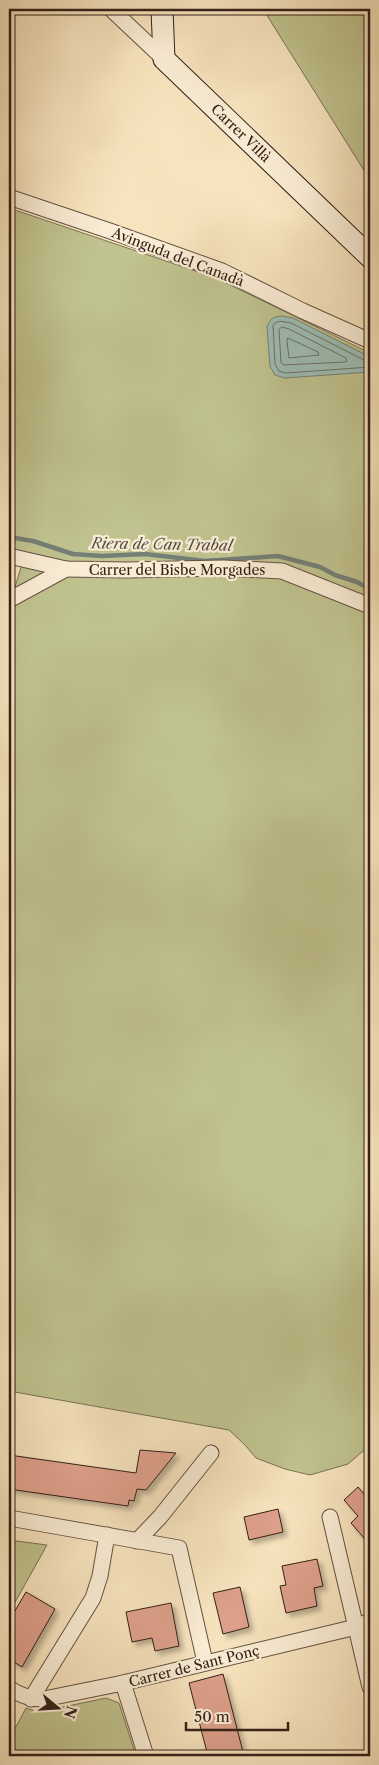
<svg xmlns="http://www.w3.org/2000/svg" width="379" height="1765" font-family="'Libre Caslon Text',serif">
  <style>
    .green { fill: #c0c38f; stroke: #7a7254 }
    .water { fill: #9ebeb6; stroke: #747f77 }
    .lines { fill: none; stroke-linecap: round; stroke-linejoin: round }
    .shore { stroke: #696f67; stroke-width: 1 }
    .stream { stroke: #747f77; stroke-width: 4.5 }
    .building { fill: #dda08b; stroke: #342018; filter: url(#shadow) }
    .street-casing { stroke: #655142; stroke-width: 17 }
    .secondary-casing { stroke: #342018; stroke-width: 23 }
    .street { stroke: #faedd5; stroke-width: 15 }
    .secondary { stroke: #faedd5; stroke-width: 21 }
    .labels { text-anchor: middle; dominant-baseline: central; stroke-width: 4.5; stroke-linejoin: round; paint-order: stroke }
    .street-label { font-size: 14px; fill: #342018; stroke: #faedd5 }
    .water-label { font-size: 15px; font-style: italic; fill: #544f47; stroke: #faedd5 }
  </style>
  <defs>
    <filter id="shadow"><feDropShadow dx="4" dy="4" stdDeviation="2.5" flood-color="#0004"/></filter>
  </defs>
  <rect width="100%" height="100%" fill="#f7e4be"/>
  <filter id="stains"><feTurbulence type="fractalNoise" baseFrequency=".004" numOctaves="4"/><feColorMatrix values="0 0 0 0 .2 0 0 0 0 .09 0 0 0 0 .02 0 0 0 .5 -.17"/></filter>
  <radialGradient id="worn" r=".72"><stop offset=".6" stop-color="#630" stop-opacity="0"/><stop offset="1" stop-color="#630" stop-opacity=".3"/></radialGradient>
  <!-- green -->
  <g class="green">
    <polygon points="263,9 370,9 370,180"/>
    <polygon points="9,208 216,278 370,353 370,1445 348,1464 310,1475 285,1469 256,1458 245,1445 229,1430 9,1391 9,602 15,587 25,554 9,549"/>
    <polygon points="9,1540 47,1545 9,1613"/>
    <polygon points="106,1698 119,1703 136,1756 9,1756 9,1740 26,1708 35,1711 44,1711"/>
  </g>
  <!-- water -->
  <path class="water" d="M 281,316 L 293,318 L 370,357 L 370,372 L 285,378 L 275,375 L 270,366 L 267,327 C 270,319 273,317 281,316 Z"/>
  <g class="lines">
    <!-- shore -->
    <g class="shore">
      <polygon points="282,327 289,329 346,358 347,361 345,362 283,365 281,362 279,330"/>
      <polygon points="288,338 318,352 319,355 289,358 287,341"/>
      <path d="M 370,361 L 366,361 L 291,323 C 285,322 278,319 273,325 L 275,364 L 279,371 L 286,373 L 370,367"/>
    </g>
    <!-- stream -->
    <polyline class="stream" points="9,537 33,541 73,554 102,556 145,554 205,561 278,556 320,567 335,575 357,582 370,589"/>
  </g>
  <!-- building -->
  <g class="building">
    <polygon points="140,1450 176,1453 146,1490 137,1489 134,1501 129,1500 128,1506 9,1489 9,1455 136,1473"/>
    <polygon points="358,1487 370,1501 370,1545 351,1523 358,1516 344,1500"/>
    <polygon points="278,1509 283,1532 249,1540 244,1517"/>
    <polygon points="317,1559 323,1586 314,1588 317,1606 286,1613 280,1586 286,1585 282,1566"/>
    <polygon points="240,1587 249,1627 223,1634 213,1593"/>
    <polygon points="26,1592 55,1609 22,1667 9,1659 9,1621"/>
    <polygon points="171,1603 179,1646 155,1651 152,1638 132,1642 126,1612"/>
    <polygon points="223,1674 244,1756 208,1756 189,1683"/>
  </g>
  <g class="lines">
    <!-- street casing -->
    <g class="street-casing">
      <g id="street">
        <polyline points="111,9 164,59"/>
        <polyline points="9,197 110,231 222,271 303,311 370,341"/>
        <polyline points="9,556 66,569 126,570 224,568 282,571 370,606"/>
        <polyline points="9,600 66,569"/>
        <polyline points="330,1517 370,1687"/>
        <polyline points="9,1518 179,1548 205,1662"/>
        <polyline points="137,1541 160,1517 211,1453"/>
        <polyline points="123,1683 146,1756"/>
        <path d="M 9,1688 C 20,1696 30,1699 44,1699 L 123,1683 L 356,1627 L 370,1621"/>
        <polyline points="31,1699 93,1598 100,1576 107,1535"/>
      </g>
    </g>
    <!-- secondary casing -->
    <g class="secondary-casing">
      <polyline id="secondary" points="162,9 164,59 370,257"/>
    </g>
    <!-- street -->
    <use href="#street" class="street"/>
    <!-- secondary -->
    <use href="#secondary" class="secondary"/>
  </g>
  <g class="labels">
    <!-- street labels -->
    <g class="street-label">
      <text transform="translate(241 133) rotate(44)">Carrer Villà</text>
      <text transform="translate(178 257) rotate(21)">Avinguda del Canadà</text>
      <text x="177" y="570">Carrer del Bisbe Morgades</text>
      <text transform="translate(194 1666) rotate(-14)">Carrer de Sant Ponç</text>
    </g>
    <!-- water labels -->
    <g class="water-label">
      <text transform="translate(162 544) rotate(1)">Riera de Can Trabal</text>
    </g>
  </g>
  <!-- margin -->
  <rect width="379" height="1765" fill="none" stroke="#f7e4be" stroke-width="30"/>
  <rect x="10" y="10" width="359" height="1745" fill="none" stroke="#342018" stroke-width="2.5"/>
  <rect x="15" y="15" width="349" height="1735" fill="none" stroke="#342018"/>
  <!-- north arrow -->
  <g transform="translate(58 1708) rotate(108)" stroke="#faedd5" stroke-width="4" paint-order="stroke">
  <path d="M0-4L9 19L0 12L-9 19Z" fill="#342018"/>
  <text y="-8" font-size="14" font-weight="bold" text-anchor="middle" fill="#342018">N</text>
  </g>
  <!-- scale -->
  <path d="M186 1722v8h102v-8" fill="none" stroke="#342018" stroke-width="2.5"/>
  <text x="194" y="1722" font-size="15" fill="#342018" stroke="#faedd5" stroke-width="4" paint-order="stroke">50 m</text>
  <rect width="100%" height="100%" filter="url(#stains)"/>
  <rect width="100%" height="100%" fill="url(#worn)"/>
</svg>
